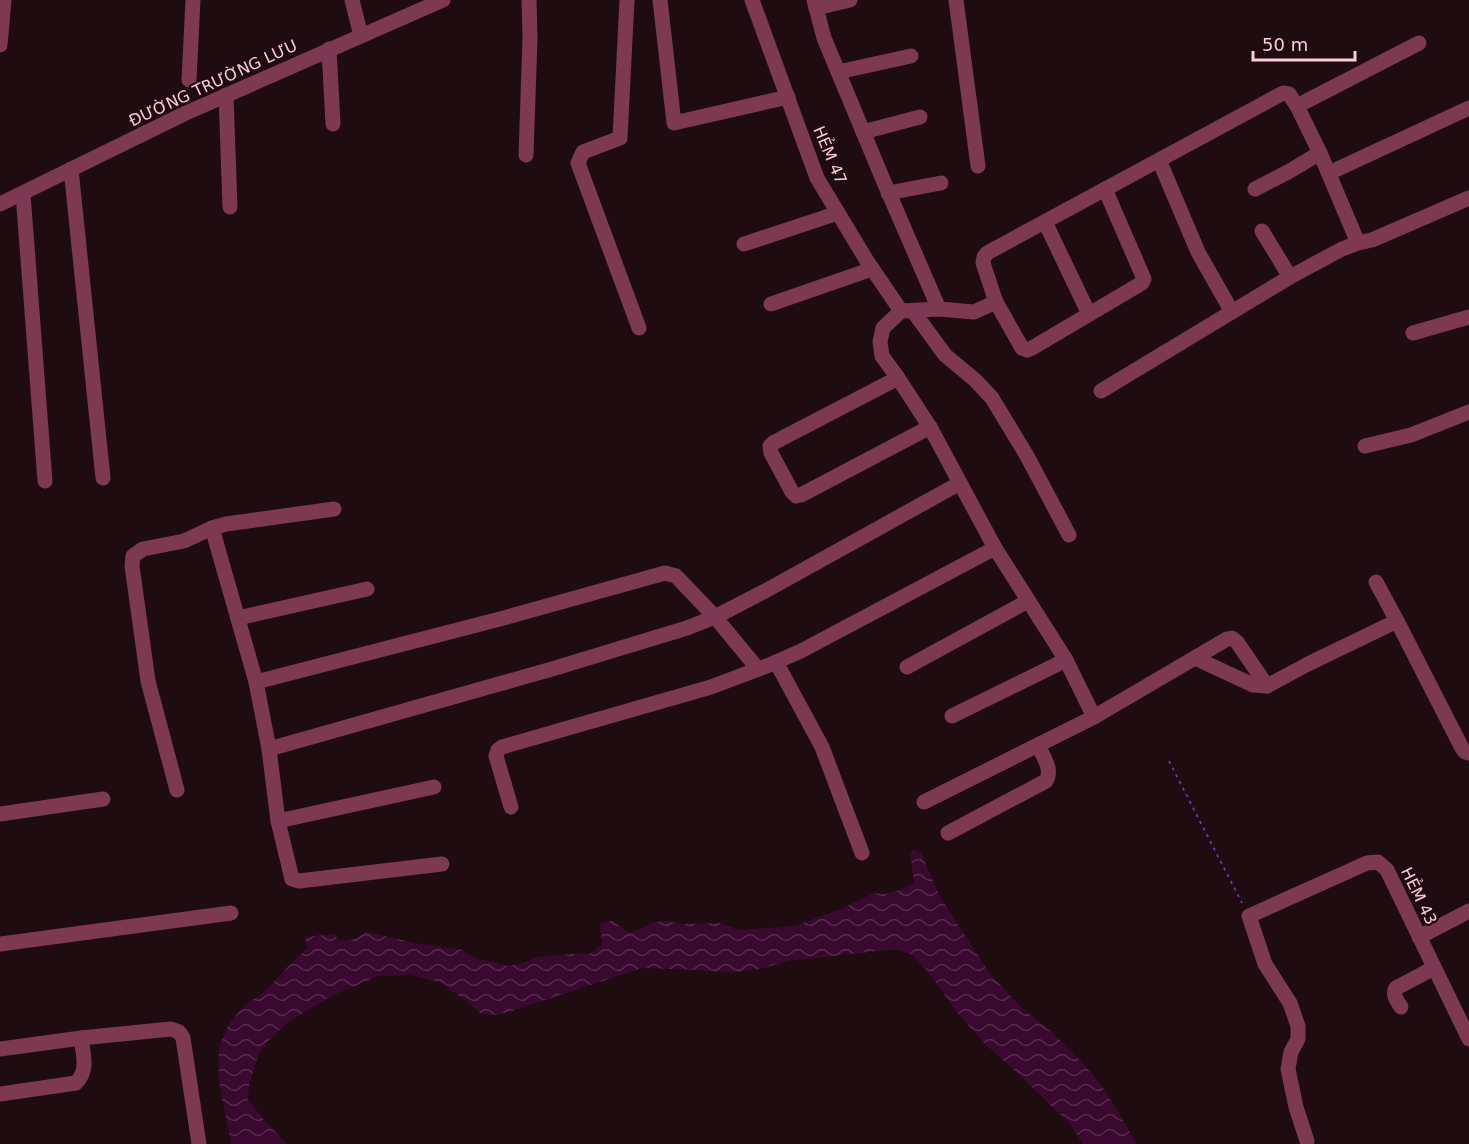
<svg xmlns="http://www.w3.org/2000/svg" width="1469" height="1144" font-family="'DejaVu Sans',sans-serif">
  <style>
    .water { fill: url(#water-waves) }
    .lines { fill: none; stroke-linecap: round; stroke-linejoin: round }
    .path { stroke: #722fae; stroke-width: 2; stroke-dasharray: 3 4.5; stroke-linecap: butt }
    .minor { stroke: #7d3852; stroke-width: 15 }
    .labels { text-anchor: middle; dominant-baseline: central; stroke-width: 4.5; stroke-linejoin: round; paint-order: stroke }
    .street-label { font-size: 16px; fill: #fecada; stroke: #1e0c11 }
  </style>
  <defs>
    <pattern id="water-waves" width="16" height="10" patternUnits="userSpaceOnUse" patternTransform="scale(1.5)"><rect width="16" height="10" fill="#3a092f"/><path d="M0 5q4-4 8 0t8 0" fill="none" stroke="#582c4d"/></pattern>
  </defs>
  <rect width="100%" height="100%" fill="#1e0c11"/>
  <!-- water -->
  <path class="water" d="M 915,850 L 921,853 L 940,897 L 990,974 L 1022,1008 L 1052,1032 L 1083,1063 L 1104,1089 L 1137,1144 L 1083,1144 L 1070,1124 L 1011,1067 L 985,1044 L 960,1016 L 925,968 L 912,955 L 896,949 L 788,961 L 760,969 L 733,973 L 699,970 L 642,968 L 509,1012 L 495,1015 L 481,1014 L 465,1000 L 439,982 L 410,975 L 379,976 L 333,995 L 288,1022 L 269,1040 L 259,1054 L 253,1071 L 249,1085 L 248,1100 L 267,1123 L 287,1144 L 231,1144 C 226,1107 207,1062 228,1026 C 233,1018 242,1008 249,1002 C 254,998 260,996 264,992 C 279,978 290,962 307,949 L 305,937 L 335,934 L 338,940 C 350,943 357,938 366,932 L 415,943 L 463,950 L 468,955 L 479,959 L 509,966 L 523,963 L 537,957 L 572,954 L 589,954 L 602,945 C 603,938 599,931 600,924 L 609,921 L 613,921 L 626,931 L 634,932 L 654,922 L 669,921 L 682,924 L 719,923 L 741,930 L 795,926 L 841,909 L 874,893 L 886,894 L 905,888 L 914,882 L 910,851 Z"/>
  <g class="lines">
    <!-- path -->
    <polyline class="path" points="1169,761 1242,903"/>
    <!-- minor -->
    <g class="minor">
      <polyline points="352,0 361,36"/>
      <polyline points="627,0 620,138 583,152 578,163 639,328"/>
      <polyline points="660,0 674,123 788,97"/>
      <polyline points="752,0 817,178 867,261 901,311"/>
      <polyline points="814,0 824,38 884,182 939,309"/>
      <polyline points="956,0 978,166"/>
      <polyline points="816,8 850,0"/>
      <polyline points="0,45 4,0"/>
      <polyline points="329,49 333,124"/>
      <polyline points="838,72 911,56"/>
      <polyline points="189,80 193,0"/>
      <polyline points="226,95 230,207"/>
      <polyline points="1297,106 1419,43"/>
      <polyline points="863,132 920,117"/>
      <polyline points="526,155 530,38 529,0"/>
      <polyline points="1159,160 1198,252 1232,312"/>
      <polyline points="71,169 103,478"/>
      <polyline points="1329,173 1469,108"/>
      <polyline points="1255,189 1288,172 1320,153"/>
      <polyline points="888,193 941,183"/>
      <polyline points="23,194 45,481"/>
      <polyline points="0,204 186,113 443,0"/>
      <polyline points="1045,222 1089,314"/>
      <polyline points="1262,231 1290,277"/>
      <polyline points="744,244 838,213"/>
      <polyline points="996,302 1022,348 1027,350 1032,348 1142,283 1144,279 1105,189"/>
      <polyline points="771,304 872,269"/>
      <polyline points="913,311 945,355 975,380 992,398 1027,456 1069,535"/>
      <polyline points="1413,333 1469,317"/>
      <polyline points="898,378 773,443 770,446 771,453 792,492 796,496 801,495 930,427"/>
      <polyline points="1101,391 1290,277 1342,249 1358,243"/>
      <polyline points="1365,446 1411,435 1469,412"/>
      <polyline points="334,509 226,524 212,528 256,682 269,749 552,669 687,628 715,617 767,590 960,483"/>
      <polyline points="1376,582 1397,621"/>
      <polyline points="238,618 367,589"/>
      <polyline points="1195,658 1253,685 1267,686"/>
      <polyline points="776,662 822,747 862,853"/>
      <polyline points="907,667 1028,601"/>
      <polyline points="256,682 500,619 665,573 676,576 715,617 758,669"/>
      <polyline points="952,716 1066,660"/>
      <polyline points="1094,717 1066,660 995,548 930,427 898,378 882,356 880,342 883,328 901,311 939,309 974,312 996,302 983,263 984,257 987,253 1283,93 1289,94 1297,106 1320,153 1358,243 1372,240 1469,198"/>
      <polyline points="269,749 278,821 292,879 299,881 442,864"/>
      <polyline points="177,790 148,681 132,566 133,556 143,549 184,541 212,528"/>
      <polyline points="924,802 1094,717 1227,639 1232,638 1237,642 1267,686 1308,664 1397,621 1462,748 1465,752 1469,753"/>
      <polyline points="511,807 496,756 498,750 502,747 711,687 769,665 801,651 995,548"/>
      <polyline points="0,814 103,799"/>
      <polyline points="278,821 434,787"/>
      <path d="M 948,833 L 1046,781 C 1053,769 1043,757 1038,745"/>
      <polyline points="1419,937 1469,911"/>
      <polyline points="0,944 231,913"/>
      <path d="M 1401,1007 C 1397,1001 1392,995 1396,988 L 1434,968"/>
      <polyline points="0,1049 81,1038 171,1029 179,1032 183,1038 199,1144"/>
      <path d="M 0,1094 L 76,1083 C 89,1070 83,1054 81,1038"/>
      <polyline points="1307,1141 1296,1107 1288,1069 1291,1052 1298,1039 1298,1026 1290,1003 1265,964 1249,916 1367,863 1378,862 1387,870 1469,1039"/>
    </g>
  </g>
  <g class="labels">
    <!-- street labels -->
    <g class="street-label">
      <text transform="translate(213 83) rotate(-25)">ĐƯỜNG TRƯỜNG LƯU</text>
      <text transform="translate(830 155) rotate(67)">HẺM 47</text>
      <text transform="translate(1419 896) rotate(64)">HẺM 43</text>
    </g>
  </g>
  <!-- scale -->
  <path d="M1253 51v9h102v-9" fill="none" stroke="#fecada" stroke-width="3"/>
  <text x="1262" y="51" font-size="18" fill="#fecada" stroke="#1e0c11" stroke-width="4.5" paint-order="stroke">50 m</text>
</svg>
